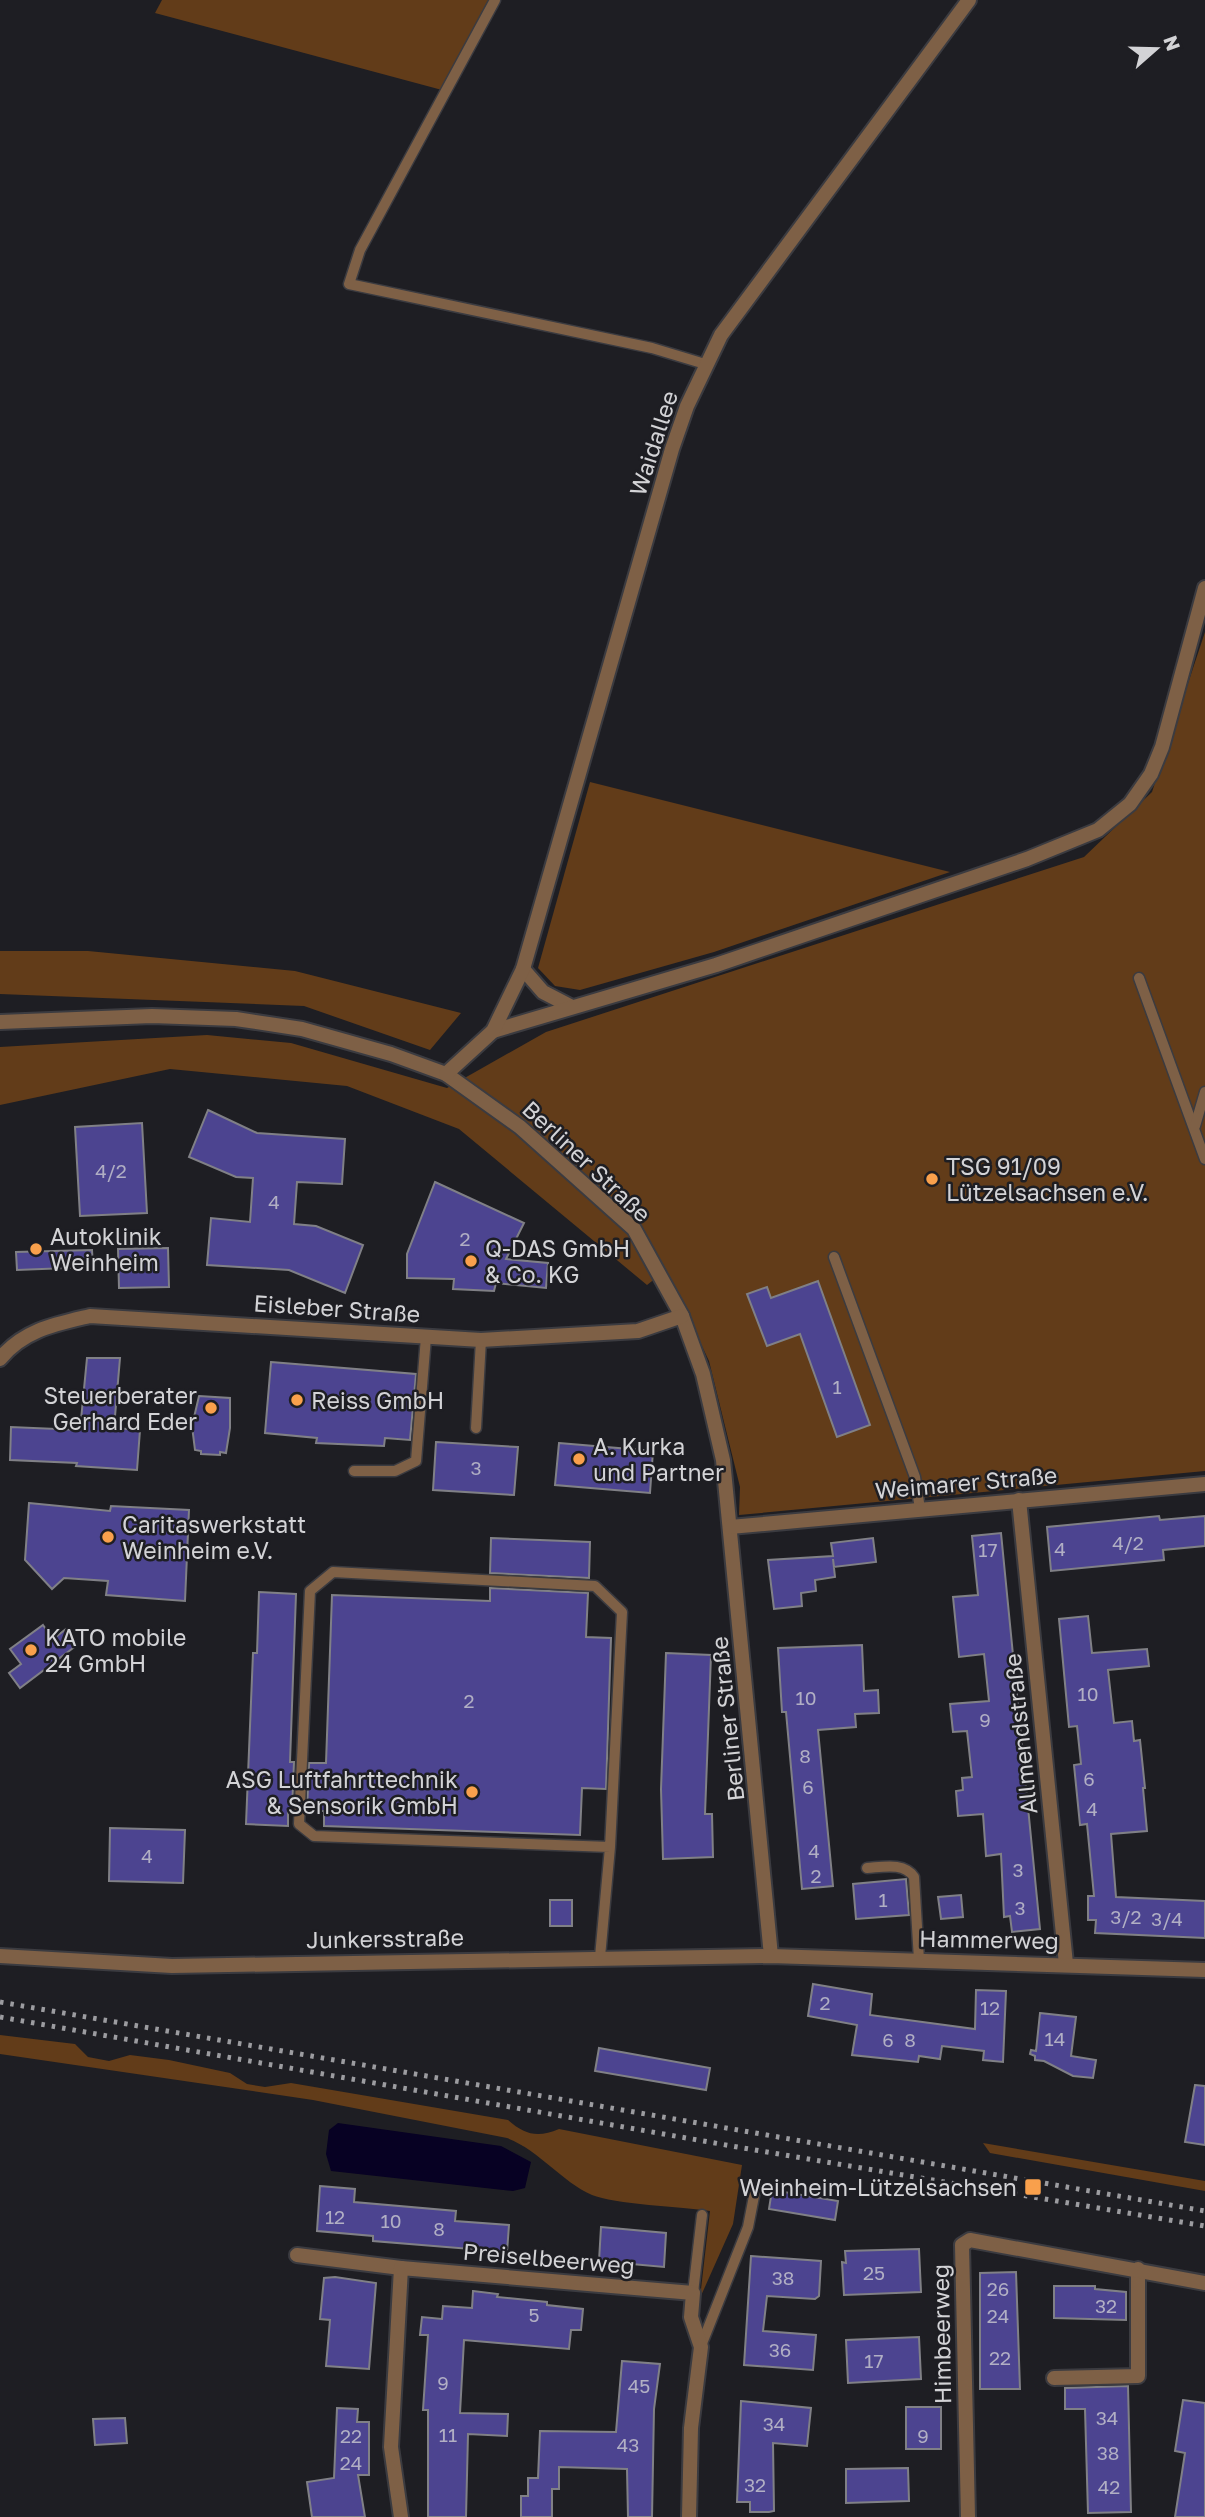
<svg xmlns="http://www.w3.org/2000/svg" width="1205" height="2517" font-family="'Golos Text',sans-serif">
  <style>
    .green { fill: #623c19 }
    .water { fill: #070123 }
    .building { fill: #4c4490; stroke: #808086; stroke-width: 2 }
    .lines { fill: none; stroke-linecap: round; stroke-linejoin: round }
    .service-casing { stroke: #3b3b40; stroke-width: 13 }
    .minor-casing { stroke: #3b3b40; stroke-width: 18 }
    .service { stroke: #7e6046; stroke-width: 10 }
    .minor { stroke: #7e6046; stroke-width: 14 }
    .rail { stroke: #9c9ca0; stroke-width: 5; stroke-dasharray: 3.5 7; stroke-linecap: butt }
    .poi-dot { fill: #f9a04c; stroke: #1e1e23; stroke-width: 2.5 }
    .labels { text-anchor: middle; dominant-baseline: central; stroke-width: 5; stroke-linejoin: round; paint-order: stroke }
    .number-label { font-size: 19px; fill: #b1afc4 }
    .street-label { font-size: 23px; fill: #d3d3d6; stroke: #1e1e23 }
    .poi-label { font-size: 23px; fill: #d3d3d6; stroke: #1e1e23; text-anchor: start }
  </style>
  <rect width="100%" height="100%" fill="#1e1e23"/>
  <!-- green -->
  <g class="green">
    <polygon points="162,0 489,0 442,90 155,13"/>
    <polygon points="1205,632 1205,1471 739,1515 740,1487 709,1361 666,1270 647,1285 459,1129 347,1086 170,1069 0,1105 0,1047 207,1035 291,1043 447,1088 546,1032 1084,857 1152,792"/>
    <polygon points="590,782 950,872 714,952 580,990 555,986 538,968"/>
    <polygon points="0,951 88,951 295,971 461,1013 430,1050 304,1006 0,994"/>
    <path d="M 0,2035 L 75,2044 L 88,2057 L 109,2061 L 130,2055 L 169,2060 L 230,2073 L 247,2084 L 265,2087 L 291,2083 L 508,2120 C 525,2135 538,2138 559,2129 L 742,2165 L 733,2224 L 700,2298 L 710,2211 C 683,2207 613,2204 592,2195 C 561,2181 539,2150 507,2138 L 313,2100 L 0,2054 Z"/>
    <polygon points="983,2143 1205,2181 1205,2191 990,2153"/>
  </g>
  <!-- water -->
  <polygon class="water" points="338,2123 501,2146 531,2162 525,2188 513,2191 331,2171 326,2154 329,2130"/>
  <!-- building -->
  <g class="building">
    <polygon points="208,1110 257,1133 345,1139 342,1184 297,1182 294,1224 316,1226 363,1245 345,1293 289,1270 207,1265 211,1218 250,1222 253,1178 236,1177 189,1157"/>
    <polygon points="142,1123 147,1213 80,1216 75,1127"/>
    <polygon points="435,1182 524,1223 506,1259 548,1263 546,1288 496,1283 494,1291 453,1289 454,1279 407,1278 407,1254"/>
    <polygon points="168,1248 169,1287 119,1288 118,1249"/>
    <polygon points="92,1250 93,1267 17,1270 16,1252"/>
    <polygon points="818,1281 870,1425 837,1437 800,1334 767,1346 747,1294 767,1287 771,1298"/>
    <polygon points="87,1358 120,1358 114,1428 140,1430 137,1470 76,1466 77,1463 10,1460 11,1427 80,1430"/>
    <polygon points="271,1362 416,1374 410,1440 385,1438 384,1446 316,1443 317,1438 265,1433"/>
    <polygon points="199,1396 230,1398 230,1428 226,1453 220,1452 220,1455 201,1454 201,1451 195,1450 192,1426"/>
    <polygon points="436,1442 518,1447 514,1495 433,1490"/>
    <polygon points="559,1443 653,1451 650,1493 555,1485"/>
    <polygon points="29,1503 110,1511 111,1506 189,1510 185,1601 106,1595 108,1581 64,1578 52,1589 25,1560"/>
    <polygon points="1159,1516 1160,1520 1205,1516 1205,1546 1163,1550 1164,1560 1051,1571 1047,1527"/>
    <polygon points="1001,1533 1040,1929 1012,1932 1010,1916 1004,1917 1001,1854 986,1856 983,1814 958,1816 956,1791 963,1790 962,1778 972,1777 967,1731 953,1732 950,1704 989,1701 984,1654 959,1657 953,1597 978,1595 972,1536"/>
    <polygon points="491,1538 590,1542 589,1578 490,1573"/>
    <polygon points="873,1538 876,1562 834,1567 833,1559 835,1577 815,1580 816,1591 801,1593 802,1606 774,1609 768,1560 833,1556 831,1543"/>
    <polygon points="490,1588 588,1593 586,1637 611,1638 606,1789 582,1788 580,1835 324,1826 324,1811 307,1811 309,1763 326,1763 332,1595 490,1601"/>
    <polygon points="259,1592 296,1594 290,1762 294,1762 292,1810 288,1810 288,1826 246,1824 253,1653 257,1653"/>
    <polygon points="1088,1616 1092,1653 1147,1649 1149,1666 1108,1670 1114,1723 1132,1721 1134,1741 1140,1740 1145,1788 1143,1788 1147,1831 1111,1834 1116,1897 1205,1901 1205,1938 1095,1933 1096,1920 1088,1920 1088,1896 1094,1896 1087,1824 1080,1825 1074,1765 1081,1764 1077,1726 1069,1727 1059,1619"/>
    <polygon points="43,1625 53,1639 66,1629 77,1645 20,1688 9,1673 21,1664 10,1649"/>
    <polygon points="862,1645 864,1691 878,1690 879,1713 855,1714 856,1727 818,1730 833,1886 802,1889 786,1712 782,1712 778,1648"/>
    <polygon points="666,1653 711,1655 705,1814 712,1814 713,1857 663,1859 661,1789"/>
    <polygon points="110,1828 185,1830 183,1883 109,1881"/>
    <polygon points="906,1879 909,1915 856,1919 853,1884"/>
    <polygon points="961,1895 963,1917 941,1919 938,1897"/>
    <rect x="550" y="1900" width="22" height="26"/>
    <polygon points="813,1984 872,1994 870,2015 975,2029 976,1990 1006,1991 1003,2062 983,2060 984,2051 942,2046 940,2059 919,2056 918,2062 852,2055 857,2025 808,2016"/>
    <polygon points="1040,2013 1076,2017 1071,2056 1096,2060 1093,2078 1073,2076 1044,2061 1035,2060 1035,2056 1030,2054 1031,2050 1036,2051"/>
    <polygon points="599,2048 710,2068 706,2090 595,2071"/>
    <polygon points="1195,2085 1205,2086 1205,2145 1185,2142"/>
    <polygon points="320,2186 355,2189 354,2202 456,2211 455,2221 509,2225 507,2252 373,2241 373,2236 317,2231"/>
    <polygon points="772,2190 838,2201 835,2220 769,2209"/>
    <polygon points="601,2227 666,2233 664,2267 599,2261"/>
    <polygon points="919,2249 921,2292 844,2295 842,2262 846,2263 845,2251"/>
    <polygon points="751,2256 821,2261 819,2296 815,2299 767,2296 763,2331 816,2335 813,2370 744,2365"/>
    <polygon points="1016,2272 1020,2389 980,2389 980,2273"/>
    <polygon points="335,2277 376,2283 369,2369 326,2366 330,2320 320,2319 324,2278"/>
    <polygon points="1054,2286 1095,2286 1095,2289 1126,2292 1126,2320 1054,2318"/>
    <polygon points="473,2291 498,2294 497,2297 547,2302 547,2305 583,2309 581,2330 571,2330 569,2349 464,2340 460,2413 508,2414 507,2436 468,2434 466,2517 428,2517 428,2410 423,2410 428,2335 420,2335 422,2317 442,2319 443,2306 472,2308"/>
    <polygon points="919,2337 921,2379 848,2383 846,2340"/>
    <polygon points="622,2361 660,2364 654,2409 652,2517 628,2517 627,2469 559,2467 559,2489 552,2489 552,2517 521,2517 521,2496 528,2496 528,2478 538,2478 540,2431 616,2432"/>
    <polygon points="1128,2386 1131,2512 1088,2513 1085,2409 1065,2409 1065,2388"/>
    <polygon points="1183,2400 1205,2403 1205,2517 1175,2517 1185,2453 1175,2451"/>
    <polygon points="741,2401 811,2408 807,2446 773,2443 774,2511 769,2512 750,2512 750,2502 737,2502"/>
    <rect x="906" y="2407" width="35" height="42"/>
    <polygon points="337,2408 358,2409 357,2422 369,2422 369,2475 358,2475 365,2517 312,2517 307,2482 334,2478"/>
    <polygon points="125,2418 127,2443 95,2445 93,2419"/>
    <polygon points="908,2468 909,2501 846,2503 846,2469"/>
  </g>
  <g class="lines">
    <!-- service casing -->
    <g class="service-casing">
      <g id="service">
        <polyline points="495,0 360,250 349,284 652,348 705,364"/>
        <polyline points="1139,978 1205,1159"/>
        <polyline points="1195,1126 1205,1092"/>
        <polyline points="834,1257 915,1477 920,1509"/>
        <polyline points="476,1428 481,1340"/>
        <polyline points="354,1471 395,1471 416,1461 426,1337"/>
        <path d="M 867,1868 C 883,1867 904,1862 914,1877 L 919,1960"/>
        <polyline points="600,1957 610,1847 622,1612 595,1586 333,1572 310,1591 299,1824 314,1836 610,1847"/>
        <polyline points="693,2293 702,2215"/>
        <polyline points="701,2346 748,2227 755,2191"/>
      </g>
    </g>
    <!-- minor casing -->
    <g class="minor-casing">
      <g id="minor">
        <polyline points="523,969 543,992 570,1006"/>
        <polyline points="0,1022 152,1016 236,1019 302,1029 391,1054 446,1074 520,1127 634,1229 682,1316 703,1374 723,1460 771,1956"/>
        <polyline points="493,1031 716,965 1027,859 1098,830 1130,804 1151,774 1162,747 1205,588"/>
        <polyline points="446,1074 493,1031 523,969 672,449 687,406 721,335 969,0"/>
        <path d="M 0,1359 C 23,1330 56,1324 90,1316 L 481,1340 L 638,1331 L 682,1316"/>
        <polyline points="1019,1500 1066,1964"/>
        <polyline points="730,1527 1205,1484"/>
        <polyline points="0,1956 172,1966 771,1956 1205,1970"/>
        <polyline points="297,2255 401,2268"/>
        <polyline points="1054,2378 1138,2376 1138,2269"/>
        <polyline points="401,2517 391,2447 401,2268 693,2293 691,2317 701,2347 691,2428 689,2517"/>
        <polyline points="968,2517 962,2245 970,2240 1205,2283"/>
      </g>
    </g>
    <!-- service -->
    <use href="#service" class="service"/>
    <!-- minor -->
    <use href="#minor" class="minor"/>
    <!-- rail -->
    <g class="rail">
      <polyline points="0,2002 1205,2211"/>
      <polyline points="0,2017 743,2148 1205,2226"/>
    </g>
  </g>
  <!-- markers -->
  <g class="poi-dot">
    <circle cx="932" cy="1179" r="7"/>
    <circle cx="36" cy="1249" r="7"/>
    <circle cx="471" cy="1261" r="7"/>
    <circle cx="297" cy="1400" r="7"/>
    <circle cx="211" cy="1408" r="7"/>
    <circle cx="579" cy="1459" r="7"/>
    <circle cx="108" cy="1537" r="7"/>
    <circle cx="31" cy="1650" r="7"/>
    <circle cx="472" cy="1792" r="7"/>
    <rect x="1024" y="2178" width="18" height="18" rx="3.5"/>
  </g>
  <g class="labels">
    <!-- number labels -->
    <g class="number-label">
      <text x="111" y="1170">4/2</text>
      <text x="274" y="1201">4</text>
      <text x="465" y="1238">2</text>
      <text x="837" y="1386">1</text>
      <text x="476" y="1467">3</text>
      <text x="1128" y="1542">4/2</text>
      <text x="1060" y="1548">4</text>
      <text x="988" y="1549">17</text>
      <text x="1088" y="1693">10</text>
      <text x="806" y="1697">10</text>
      <text x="469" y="1700">2</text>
      <text x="985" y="1719">9</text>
      <text x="805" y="1755">8</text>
      <text x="1089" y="1778">6</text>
      <text x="808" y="1786">6</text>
      <text x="1092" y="1808">4</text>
      <text x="814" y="1850">4</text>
      <text x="147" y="1855">4</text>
      <text x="1018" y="1869">3</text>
      <text x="816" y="1875">2</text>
      <text x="883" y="1899">1</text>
      <text x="1020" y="1907">3</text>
      <text x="1126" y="1916">3/2</text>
      <text x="1167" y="1918">3/4</text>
      <text x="825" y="2002">2</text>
      <text x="990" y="2007">12</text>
      <text x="1055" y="2038">14</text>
      <text x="888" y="2039">6</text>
      <text x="910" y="2039">8</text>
      <text x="335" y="2216">12</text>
      <text x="391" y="2220">10</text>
      <text x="439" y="2228">8</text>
      <text x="874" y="2272">25</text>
      <text x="783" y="2277">38</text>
      <text x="998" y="2288">26</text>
      <text x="1106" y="2305">32</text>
      <text x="534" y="2314">5</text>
      <text x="998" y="2315">24</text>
      <text x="780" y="2349">36</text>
      <text x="1000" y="2357">22</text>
      <text x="874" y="2360">17</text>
      <text x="443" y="2382">9</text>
      <text x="639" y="2385">45</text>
      <text x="1107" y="2417">34</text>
      <text x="774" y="2423">34</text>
      <text x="448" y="2434">11</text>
      <text x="351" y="2435">22</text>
      <text x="923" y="2435">9</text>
      <text x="628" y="2444">43</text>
      <text x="1108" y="2452">38</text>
      <text x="351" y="2462">24</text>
      <text x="755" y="2484">32</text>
      <text x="1109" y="2486">42</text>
    </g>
    <!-- street labels -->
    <g class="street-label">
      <text transform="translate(653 443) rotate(-72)">Waidallee</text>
      <text transform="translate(587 1161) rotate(43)">Berliner Straße</text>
      <text transform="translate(337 1308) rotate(4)">Eisleber Straße</text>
      <text transform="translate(966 1482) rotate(-5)">Weimarer Straße</text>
      <text transform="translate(727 1719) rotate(-96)">Berliner Straße</text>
      <text transform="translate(1020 1734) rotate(-96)">Allmendstraße</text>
      <text transform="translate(385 1938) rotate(-1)">Junkersstraße</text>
      <text transform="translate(989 1939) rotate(1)">Hammerweg</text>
      <text transform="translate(549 2258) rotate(5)">Preiselbeerweg</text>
      <text transform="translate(941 2334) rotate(-91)">Himbeerweg</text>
    </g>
    <!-- poi labels -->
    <g class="poi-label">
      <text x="946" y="1166">TSG 91/09<tspan x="946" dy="26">Lützelsachsen e.V.</tspan></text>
      <text x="50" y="1236">Autoklinik<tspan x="50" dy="26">Weinheim</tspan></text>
      <text x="485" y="1248">Q-DAS GmbH<tspan x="485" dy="26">&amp; Co. KG</tspan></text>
      <text x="197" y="1395" text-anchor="end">Steuerberater<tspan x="197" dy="26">Gerhard Eder</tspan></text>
      <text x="311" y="1400">Reiss GmbH</text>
      <text x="593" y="1446">A. Kurka<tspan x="593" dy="26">und Partner</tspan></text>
      <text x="122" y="1524">Caritaswerkstatt<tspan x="122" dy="26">Weinheim e.V.</tspan></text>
      <text x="45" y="1637">KATO mobile<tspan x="45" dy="26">24 GmbH</tspan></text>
      <text x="458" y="1779" text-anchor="end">ASG Luftfahrttechnik<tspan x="458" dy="26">&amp; Sensorik GmbH</tspan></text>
      <text x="1017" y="2187" text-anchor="end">Weinheim-Lützelsachsen</text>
    </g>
  </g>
  <!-- north arrow -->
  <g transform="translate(1156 49) rotate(70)" stroke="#1e1e23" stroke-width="5" paint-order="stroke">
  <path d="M0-5L12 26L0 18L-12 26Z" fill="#d3d3d6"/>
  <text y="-10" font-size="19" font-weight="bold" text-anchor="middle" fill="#d3d3d6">N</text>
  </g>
</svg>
